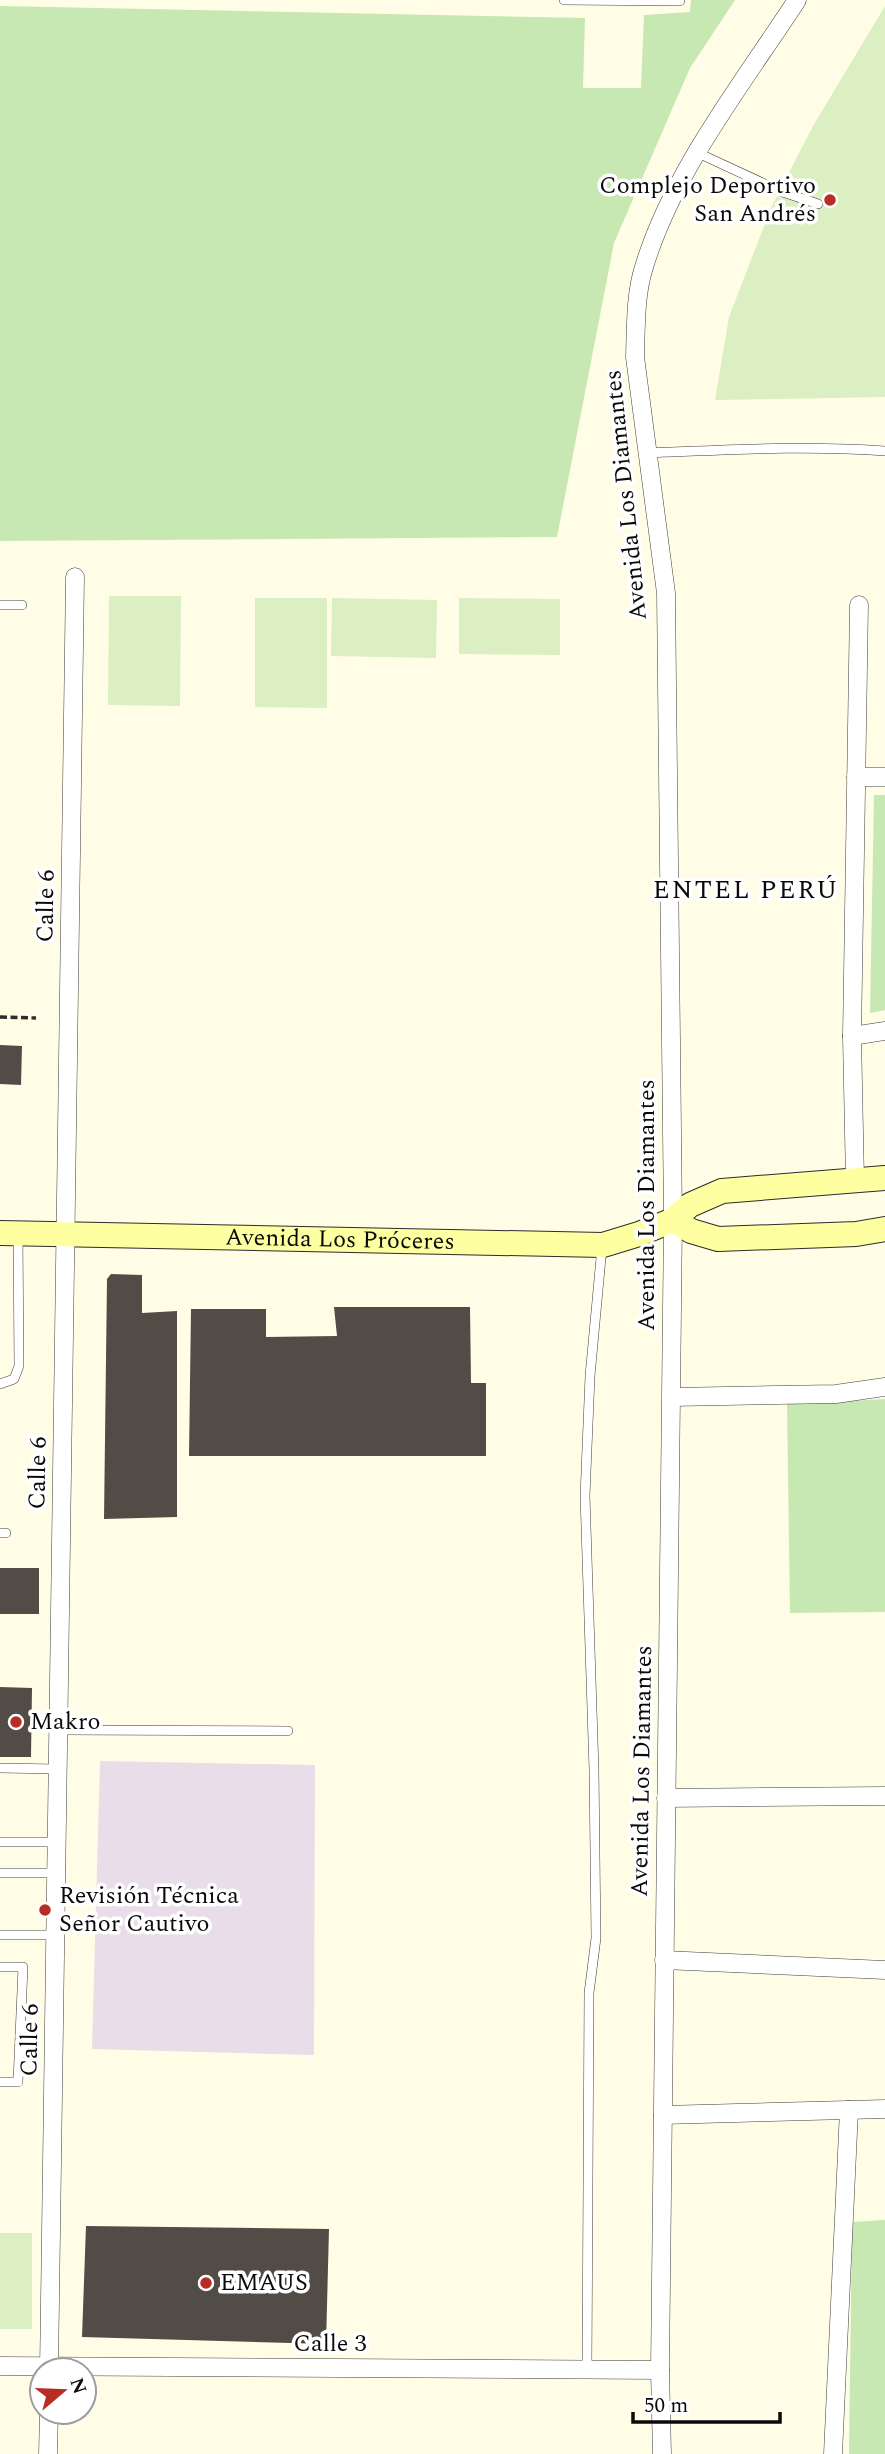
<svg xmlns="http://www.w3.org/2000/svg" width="885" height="2454" font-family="Spectral,serif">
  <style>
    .industrial { fill: #e9dde9 }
    .green { fill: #c7e8b2 }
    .pitch { fill: #dbefc3 }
    .building { fill: #524c46 }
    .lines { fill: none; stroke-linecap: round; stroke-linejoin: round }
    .lane-casing { stroke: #3d3d3d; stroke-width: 10 }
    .street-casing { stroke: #3d3d3d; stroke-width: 19 }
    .secondary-casing { stroke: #2c2c2c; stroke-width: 26 }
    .path { stroke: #2c2c2c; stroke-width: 3.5; stroke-dasharray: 7 3.5; stroke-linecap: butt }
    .lane { stroke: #fff; stroke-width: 9 }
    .street { stroke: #fff; stroke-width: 18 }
    .secondary { stroke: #feffa1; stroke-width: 24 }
    .poi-dot { fill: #b82d23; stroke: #fff; stroke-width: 2.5 }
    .labels { text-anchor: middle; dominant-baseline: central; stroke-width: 7; stroke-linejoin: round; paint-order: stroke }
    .poi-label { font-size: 24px; fill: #0a0a0a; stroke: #fff; text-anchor: start }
    .street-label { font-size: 24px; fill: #0a0a0a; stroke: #fff }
    .neighbourhood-label { font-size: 26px; letter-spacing: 2px; fill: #0a0a0a; stroke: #fff }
  </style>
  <rect width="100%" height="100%" fill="#fffde6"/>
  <!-- industrial -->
  <polygon class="industrial" points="100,1761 315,1765 314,2055 92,2049"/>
  <!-- green -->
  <g class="green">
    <polygon points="691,0 735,0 690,68 614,243 557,537 0,541 0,6 585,18 583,88 641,88 644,15 690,12"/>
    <polygon points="874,795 885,795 885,1010 870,1013"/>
    <polygon points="885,1399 885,1612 790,1613 787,1404"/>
    <polygon points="885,2220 885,2454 849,2454 852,2222"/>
  </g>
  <!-- pitch -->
  <g class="pitch">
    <polygon points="885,6 885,397 715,400 729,317 771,208 813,126"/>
    <polygon points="109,596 181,596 180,706 108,705"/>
    <polygon points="255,598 327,598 327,708 255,707"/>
    <polygon points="332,598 437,600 436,658 331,656"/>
    <polygon points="459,598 560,599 560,655 459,654"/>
    <rect x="0" y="2233" width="32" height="96"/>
  </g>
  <!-- building -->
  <g class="building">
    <polygon points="0,1045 22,1046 21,1085 0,1084"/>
    <polygon points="111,1274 142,1275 142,1313 177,1311 177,1517 104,1519 107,1279"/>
    <polygon points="334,1307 470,1307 471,1383 486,1383 486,1456 189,1456 191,1309 266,1309 266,1337 337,1336"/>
    <rect x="0" y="1568" width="39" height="46"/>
    <polygon points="0,1687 32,1688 31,1757 0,1757"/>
    <polygon points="86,2226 329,2229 326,2344 82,2337"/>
  </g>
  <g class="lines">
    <!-- lane casing -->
    <g class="lane-casing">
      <g id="lane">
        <polyline points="564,0 680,1"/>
        <polyline points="698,153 780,191 818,204"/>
        <path d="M 647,453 C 726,450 806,445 885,451"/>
        <polyline points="0,605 22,605"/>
        <polyline points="0,1384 14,1379 19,1366 18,1235"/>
        <polyline points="0,1533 6,1533"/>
        <polyline points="59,1730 288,1731"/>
        <polyline points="0,1768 58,1769"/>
        <polyline points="0,1842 57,1842"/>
        <polyline points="0,1873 56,1873"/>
        <polyline points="0,1935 56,1935"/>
        <polyline points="0,1967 23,1967 18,2082 0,2082"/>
        <polyline points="587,2369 589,1993 596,1938 594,1770 585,1496 590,1376 602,1247"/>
      </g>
    </g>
    <!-- street casing -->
    <g class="street-casing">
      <g id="street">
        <polyline points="856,777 885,777"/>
        <polyline points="852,1036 885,1031"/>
        <polyline points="855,1181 852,1036 859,605"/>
        <polyline points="672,1397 836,1394 885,1387"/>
        <polyline points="666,1798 885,1796"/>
        <polyline points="664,1960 885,1970"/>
        <polyline points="663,2115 885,2109"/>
        <polyline points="0,2366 660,2370"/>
        <polyline points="49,2370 75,577"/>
        <polyline points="48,2454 49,2412"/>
        <path d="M 662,2454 L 660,2370 L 673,1220 L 666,593 L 635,357 C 636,328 635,295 644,267 C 673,171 743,83 797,0"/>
        <polyline points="833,2454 849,2110"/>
      </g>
    </g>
    <!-- secondary casing -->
    <g class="secondary-casing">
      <g id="secondary">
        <polyline points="673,1220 691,1231 718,1239 856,1234 885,1229"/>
        <path id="s1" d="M 0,1233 L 603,1245 L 639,1234 L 673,1220 L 690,1205 L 722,1191 L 885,1178"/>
      </g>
    </g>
    <!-- path -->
    <polyline class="path" points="0,1017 36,1018"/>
    <!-- lane -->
    <use href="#lane" class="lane"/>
    <!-- street -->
    <use href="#street" class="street"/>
    <!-- secondary -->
    <use href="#secondary" class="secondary"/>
  </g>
  <!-- markers -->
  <g class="poi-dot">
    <circle cx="830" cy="200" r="7"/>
    <circle cx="16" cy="1722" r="7"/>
    <circle cx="45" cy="1910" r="7"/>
    <circle cx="206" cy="2283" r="7"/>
  </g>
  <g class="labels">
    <!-- poi labels -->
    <g class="poi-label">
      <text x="816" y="186" text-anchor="end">Complejo Deportivo<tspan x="816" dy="28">San Andrés</tspan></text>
      <text x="30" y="1722">Makro</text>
      <text x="59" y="1896">Revisión Técnica<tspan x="59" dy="28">Señor Cautivo</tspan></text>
      <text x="220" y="2283">EMAUS</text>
    </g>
    <!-- street labels -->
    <g class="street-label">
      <text transform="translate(626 495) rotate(-96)">Avenida Los Diamantes</text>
      <text transform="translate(46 906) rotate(-89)">Calle 6</text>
      <text transform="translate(647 1205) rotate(-90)">Avenida Los Diamantes</text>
      <text stroke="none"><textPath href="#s1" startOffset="340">Avenida Los Próceres</textPath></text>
      <text transform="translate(38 1473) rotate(-89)">Calle 6</text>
      <text transform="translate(642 1771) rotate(-89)">Avenida Los Diamantes</text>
      <text transform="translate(30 2040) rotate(-89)">Calle 6</text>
      <text x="330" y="2344">Calle 3</text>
    </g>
    <!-- neighbourhood labels -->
    <g class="neighbourhood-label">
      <text x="746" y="890">ENTEL PERÚ</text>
    </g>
  </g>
  <!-- north arrow -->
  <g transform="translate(63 2391) rotate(71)"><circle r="33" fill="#ffffff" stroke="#9d9d9d" stroke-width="2"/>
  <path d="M0-5L12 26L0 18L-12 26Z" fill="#b82d23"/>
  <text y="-10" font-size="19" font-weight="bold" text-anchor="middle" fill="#0a0a0a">N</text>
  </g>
  <!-- scale -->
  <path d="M633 2412v10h147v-10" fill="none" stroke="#0a0a0a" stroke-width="3.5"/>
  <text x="644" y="2412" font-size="21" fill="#0a0a0a" stroke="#ffffff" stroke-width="5" paint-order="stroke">50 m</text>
</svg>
